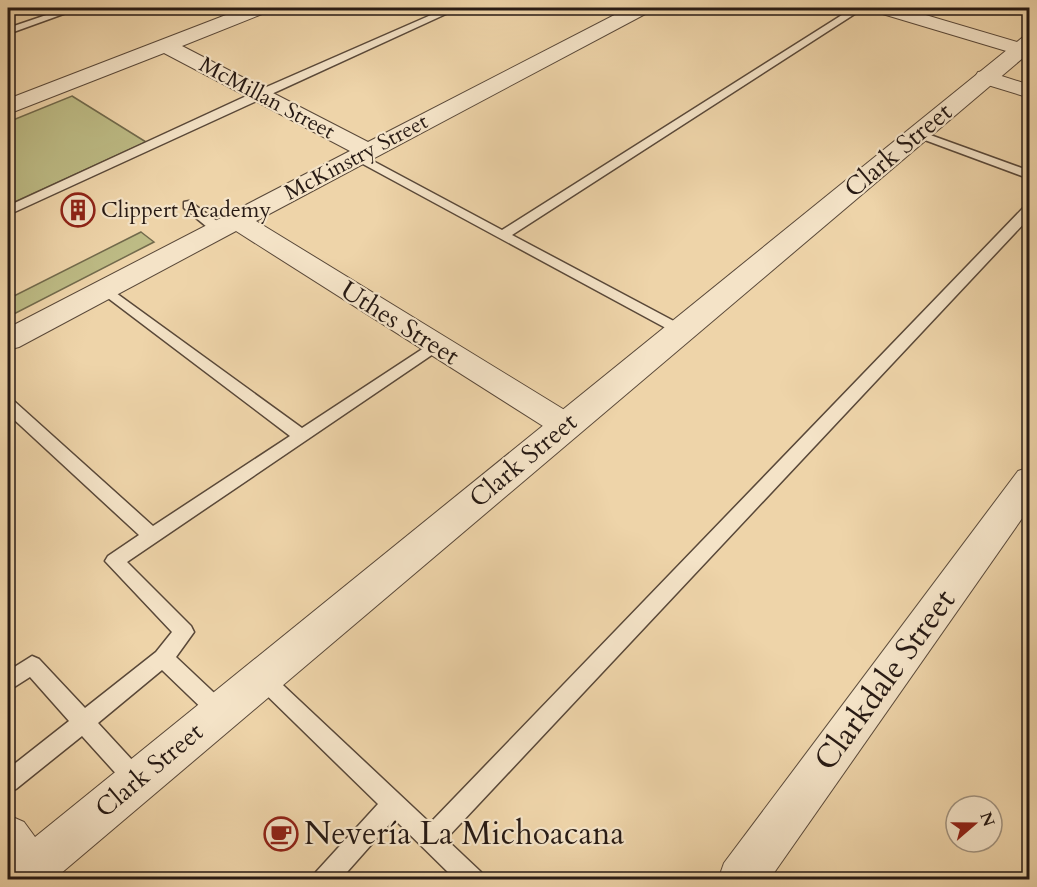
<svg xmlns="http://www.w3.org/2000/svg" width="1037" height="887" font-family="Cardo,serif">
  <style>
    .green { fill: #bdbb85; stroke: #726a4c; stroke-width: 1.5 }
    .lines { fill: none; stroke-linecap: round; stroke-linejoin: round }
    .service-casing { stroke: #594839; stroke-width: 3 }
    .minor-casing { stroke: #594839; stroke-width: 2 }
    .tertiary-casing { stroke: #594839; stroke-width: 2 }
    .service { fill: #f4e3c7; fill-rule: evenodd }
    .minor { fill: #f4e3c7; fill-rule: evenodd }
    .tertiary { fill: #f4e3c7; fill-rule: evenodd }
    .labels { text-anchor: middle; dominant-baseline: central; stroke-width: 4.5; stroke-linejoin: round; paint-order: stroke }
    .far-street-label { font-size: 22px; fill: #271a14; stroke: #f4e3c7 }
    .far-poi-label { font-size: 22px; fill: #271a14; stroke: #f4e3c7; text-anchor: start }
    .street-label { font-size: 26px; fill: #271a14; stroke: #f4e3c7 }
    .near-street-label { font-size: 32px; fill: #271a14; stroke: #f4e3c7 }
    .near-poi-label { font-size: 32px; fill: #271a14; stroke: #f4e3c7; text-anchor: start }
  </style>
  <rect width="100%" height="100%" fill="#eed4a9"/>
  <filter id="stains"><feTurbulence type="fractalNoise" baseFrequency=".00333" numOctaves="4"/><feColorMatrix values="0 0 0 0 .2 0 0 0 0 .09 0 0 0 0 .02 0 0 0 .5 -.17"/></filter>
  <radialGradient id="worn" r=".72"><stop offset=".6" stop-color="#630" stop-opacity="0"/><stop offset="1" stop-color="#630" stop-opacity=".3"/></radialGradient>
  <!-- green -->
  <g class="green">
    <polygon points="72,96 146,142 8,205 8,122"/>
    <polygon points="141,232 154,242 8,317 8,299"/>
  </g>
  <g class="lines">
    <!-- service casing -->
    <g class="service-casing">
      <g id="service">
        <polygon points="67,8 80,8 8,34 8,28"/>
        <polygon points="447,8 459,8 8,215 8,206 255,92"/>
        <polygon points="853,8 864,8 512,235 685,327 687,330 685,333 675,333 350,157 360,154 502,230"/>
        <polygon points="914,132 922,132 1030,171 1030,179 914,136"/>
        <polygon points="189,201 217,221 217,227 207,227 184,208 184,202"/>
        <polygon points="1030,205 1030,217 446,839 481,872 484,880 456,880 394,819 340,880 313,880 316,872 378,804 254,683 251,677 254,671 261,668 268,671 430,823 1025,206"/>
        <polygon points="105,285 302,428 433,342 443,342 445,346 127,562 191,626 194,632 176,657 227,705 230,712 227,719 220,722 213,719 162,670 98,723 145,774 148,781 145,788 137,792 129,788 82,736 16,789 8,793 8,769 69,721 30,677 8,691 8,671 32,656 39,659 85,708 156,652 172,632 105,561 108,556 139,535 8,414 8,400 14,401 153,526 290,436 100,292 98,289"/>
      </g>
    </g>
    <!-- minor casing -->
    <g class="minor-casing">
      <g id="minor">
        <polygon points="244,8 270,8 267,12 182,46 368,142 628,8 651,8 649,12 256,221 576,417 581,425 576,433 565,437 554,433 236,231 19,347 8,350 8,328 350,151 164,53 8,114 8,99"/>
        <polygon points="874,8 902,8 1027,45 1030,50 1020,55 1013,53 876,12"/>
        <polygon points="986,71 1030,85 1030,98 978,82 975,77 978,72"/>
        <polygon points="1030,467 1030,507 769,880 718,880 724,863 1018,471"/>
      </g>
    </g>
    <!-- tertiary casing -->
    <g class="tertiary-casing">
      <polygon id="tertiary" points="1030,35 1030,52 59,875 61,880 8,880 8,815 24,822 35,837 1023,37"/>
    </g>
    <!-- service -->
    <use href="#service" class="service"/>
    <!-- minor -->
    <use href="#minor" class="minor"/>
    <!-- tertiary -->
    <use href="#tertiary" class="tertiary"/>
  </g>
  <!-- icons -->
  <defs>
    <g id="building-ring" transform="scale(1.725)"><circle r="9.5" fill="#f4e3c7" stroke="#8f2418" stroke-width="1.5"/><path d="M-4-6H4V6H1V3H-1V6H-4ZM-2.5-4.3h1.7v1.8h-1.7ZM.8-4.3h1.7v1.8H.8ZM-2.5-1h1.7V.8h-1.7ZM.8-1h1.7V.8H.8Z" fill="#8f2418"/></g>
    <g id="cafe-ring" transform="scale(1.725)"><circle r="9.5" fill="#f4e3c7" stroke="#8f2418" stroke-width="1.5"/><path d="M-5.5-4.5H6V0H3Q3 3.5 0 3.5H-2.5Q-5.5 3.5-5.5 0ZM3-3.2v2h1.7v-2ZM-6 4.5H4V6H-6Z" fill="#8f2418"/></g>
  </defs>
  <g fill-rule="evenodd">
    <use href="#building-ring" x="78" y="210"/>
    <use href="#cafe-ring" x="281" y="834"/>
  </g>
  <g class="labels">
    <!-- far-street labels -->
    <g class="far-street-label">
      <text transform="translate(267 98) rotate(28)">McMillan Street</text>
      <text transform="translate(356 157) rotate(-28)">McKinstry Street</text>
    </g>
    <!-- far-poi labels -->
    <g class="far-poi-label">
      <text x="101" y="210">Clippert Academy</text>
    </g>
    <!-- street labels -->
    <g class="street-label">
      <text transform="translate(898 150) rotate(-40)">Clark Street</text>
      <text transform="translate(400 323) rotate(32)">Uthes Street</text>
      <text transform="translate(523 460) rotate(-40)">Clark Street</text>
      <text transform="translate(149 770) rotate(-40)">Clark Street</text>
    </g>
    <!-- near-street labels -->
    <g class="near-street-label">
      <text transform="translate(885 680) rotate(-54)">Clarkdale Street</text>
    </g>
    <!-- near-poi labels -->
    <g class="near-poi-label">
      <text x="304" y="834">Nevería La Michoacana</text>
    </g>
  </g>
  <!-- margin -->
  <rect width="1037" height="887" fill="none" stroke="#eed4a9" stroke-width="30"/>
  <rect x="9" y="9" width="1019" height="869" fill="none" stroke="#271a14" stroke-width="3"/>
  <rect x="15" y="15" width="1007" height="857" fill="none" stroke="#271a14" stroke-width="1.5"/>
  <!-- north arrow -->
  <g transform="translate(974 824) rotate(70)"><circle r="28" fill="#f4e3c7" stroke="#a2937f" stroke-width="1.5"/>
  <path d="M0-4.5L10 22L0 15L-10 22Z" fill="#8f2418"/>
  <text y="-9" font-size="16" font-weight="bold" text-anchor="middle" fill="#271a14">N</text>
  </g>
  <rect width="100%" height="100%" filter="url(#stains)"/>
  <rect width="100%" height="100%" fill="url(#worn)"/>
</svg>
